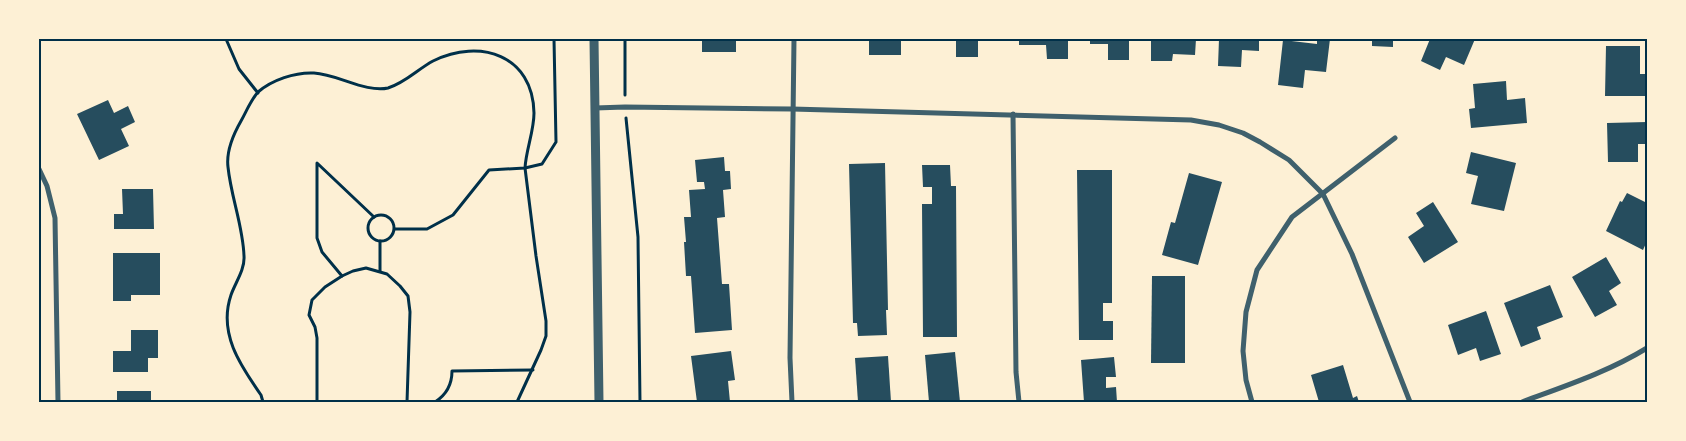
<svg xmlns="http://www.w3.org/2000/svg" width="1686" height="441" font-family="Raleway,sans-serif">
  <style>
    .building { fill: #264d5e }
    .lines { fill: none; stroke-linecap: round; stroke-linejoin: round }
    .path { stroke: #003049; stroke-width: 3 }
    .minor { stroke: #3f606c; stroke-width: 5 }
    .tertiary { stroke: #3f606c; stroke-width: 9 }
    .neatline { fill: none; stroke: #003049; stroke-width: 2 }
  </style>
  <rect width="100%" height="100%" fill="#fdf0d5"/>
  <!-- building -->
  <g class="building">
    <rect x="702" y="39" width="34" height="13"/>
    <rect x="869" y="39" width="32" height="16"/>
    <rect x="956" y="39" width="22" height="18"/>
    <polygon points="1019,39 1068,39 1068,59 1047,59 1046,45 1019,45"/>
    <polygon points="1090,39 1129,39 1129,60 1108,60 1108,44 1090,44"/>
    <polygon points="1151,39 1196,39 1195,55 1173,54 1172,61 1151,61"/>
    <polygon points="1219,39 1259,39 1259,51 1242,50 1241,67 1218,66"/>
    <polygon points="1317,39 1330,39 1326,72 1305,70 1303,88 1278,85 1283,40 1317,44"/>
    <polygon points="1372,39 1393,39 1393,47 1372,46"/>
    <polygon points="1430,39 1475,39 1464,65 1446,57 1440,70 1421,61"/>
    <polygon points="1606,46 1640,46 1640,74 1647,74 1647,96 1605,96"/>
    <polygon points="1506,81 1507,100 1525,98 1527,123 1471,128 1469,109 1475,108 1473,84"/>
    <polygon points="108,100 114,113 128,106 135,122 121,129 129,146 99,160 77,114"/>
    <polygon points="1647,122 1647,144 1638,144 1638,162 1608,162 1607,123"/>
    <polygon points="1471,152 1516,163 1504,211 1471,204 1478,176 1466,173"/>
    <polygon points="724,157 725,171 730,171 731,189 723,190 725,217 717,218 722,284 729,284 732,330 695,333 691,276 686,276 684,242 686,242 684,217 691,217 689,190 705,189 704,182 697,182 695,160"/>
    <polygon points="885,163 888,310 886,310 887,335 858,336 857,323 853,323 849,164"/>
    <polygon points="922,165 950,165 951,186 956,186 957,337 923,337 922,204 932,204 932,187 923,187"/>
    <polygon points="1077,170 1112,170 1112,303 1103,303 1103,321 1113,321 1113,340 1079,340"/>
    <polygon points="1189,173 1222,182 1198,265 1162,255 1171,222 1175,223"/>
    <polygon points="122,189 153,189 154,229 114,229 114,214 123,214"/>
    <polygon points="1627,193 1647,203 1646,227 1647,241 1643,250 1606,231 1620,201 1622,202"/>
    <polygon points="1433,202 1458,242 1424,263 1408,237 1424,226 1416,213"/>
    <polygon points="113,253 160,253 160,295 131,295 131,301 113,301"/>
    <polygon points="1606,257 1621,283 1609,291 1617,305 1595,317 1572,277"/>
    <polygon points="1152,276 1185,276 1185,363 1151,363"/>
    <polygon points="1550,285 1563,317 1537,327 1541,339 1521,347 1504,303"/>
    <polygon points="1486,311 1501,354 1480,361 1476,348 1458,355 1448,325"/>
    <polygon points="131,330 158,330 158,358 148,358 148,372 113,372 113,351 131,351"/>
    <polygon points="731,351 735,380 728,381 730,402 697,402 691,356"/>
    <polygon points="955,352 960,402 929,402 925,355"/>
    <polygon points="888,356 891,402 858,402 855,358"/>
    <polygon points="1114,357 1116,377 1106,377 1106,388 1116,387 1117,402 1084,402 1081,360"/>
    <polygon points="1343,365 1353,398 1357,396 1359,402 1319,402 1311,375"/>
    <rect x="117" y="391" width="34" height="11"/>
  </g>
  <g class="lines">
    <!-- path -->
    <g class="path">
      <polyline points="226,39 239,69 258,93"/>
      <polyline points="625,95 625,39"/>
      <polyline points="626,118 638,237 640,402"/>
      <circle cx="381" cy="228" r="13"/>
      <polyline points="395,229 427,229 453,215 489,170 525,168 542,164 556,142 554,39"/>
      <polyline points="380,241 380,271"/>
      <polyline points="342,276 322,252 317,238 317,163 374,217"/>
      <path d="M 263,402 L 261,395 C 240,365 218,333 231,295 C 235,283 245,270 244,256 C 243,226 231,197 228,167 C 226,151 233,135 241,121 C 246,112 251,100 258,92 C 272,80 295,72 314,73 C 337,74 366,93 388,88 C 405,83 418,69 433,61 C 480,38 533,55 534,113 C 534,131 526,150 525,168 L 536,256 L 546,321 L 546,336 L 541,350 L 517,402"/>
      <polyline points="317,402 317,338 315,327 309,315 312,300 325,287 342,276 353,271 366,268 387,274 400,286 408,296 410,312 407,402"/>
      <path d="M 435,402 C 446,395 452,385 452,371 L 533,370"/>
    </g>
    <!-- minor -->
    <g class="minor">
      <polyline points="595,108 625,107 792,109 1191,120 1219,125 1243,133 1260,142 1289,160 1323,194 1352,254 1410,402"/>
      <polyline points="1013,114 1016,372 1019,402"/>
      <polyline points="39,169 47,186 55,218 58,402"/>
      <polyline points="792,402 790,358 794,39"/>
      <polyline points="1252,402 1246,380 1243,351 1246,312 1257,270 1292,217 1395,138"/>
      <path d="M 1522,402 C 1565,386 1608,372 1647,348"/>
    </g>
    <!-- tertiary -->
    <polyline class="tertiary" points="594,39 599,402"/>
  </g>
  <!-- border -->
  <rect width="1686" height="441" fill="none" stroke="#fdf0d5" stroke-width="80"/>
  <rect x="40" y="40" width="1606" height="361" class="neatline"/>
</svg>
